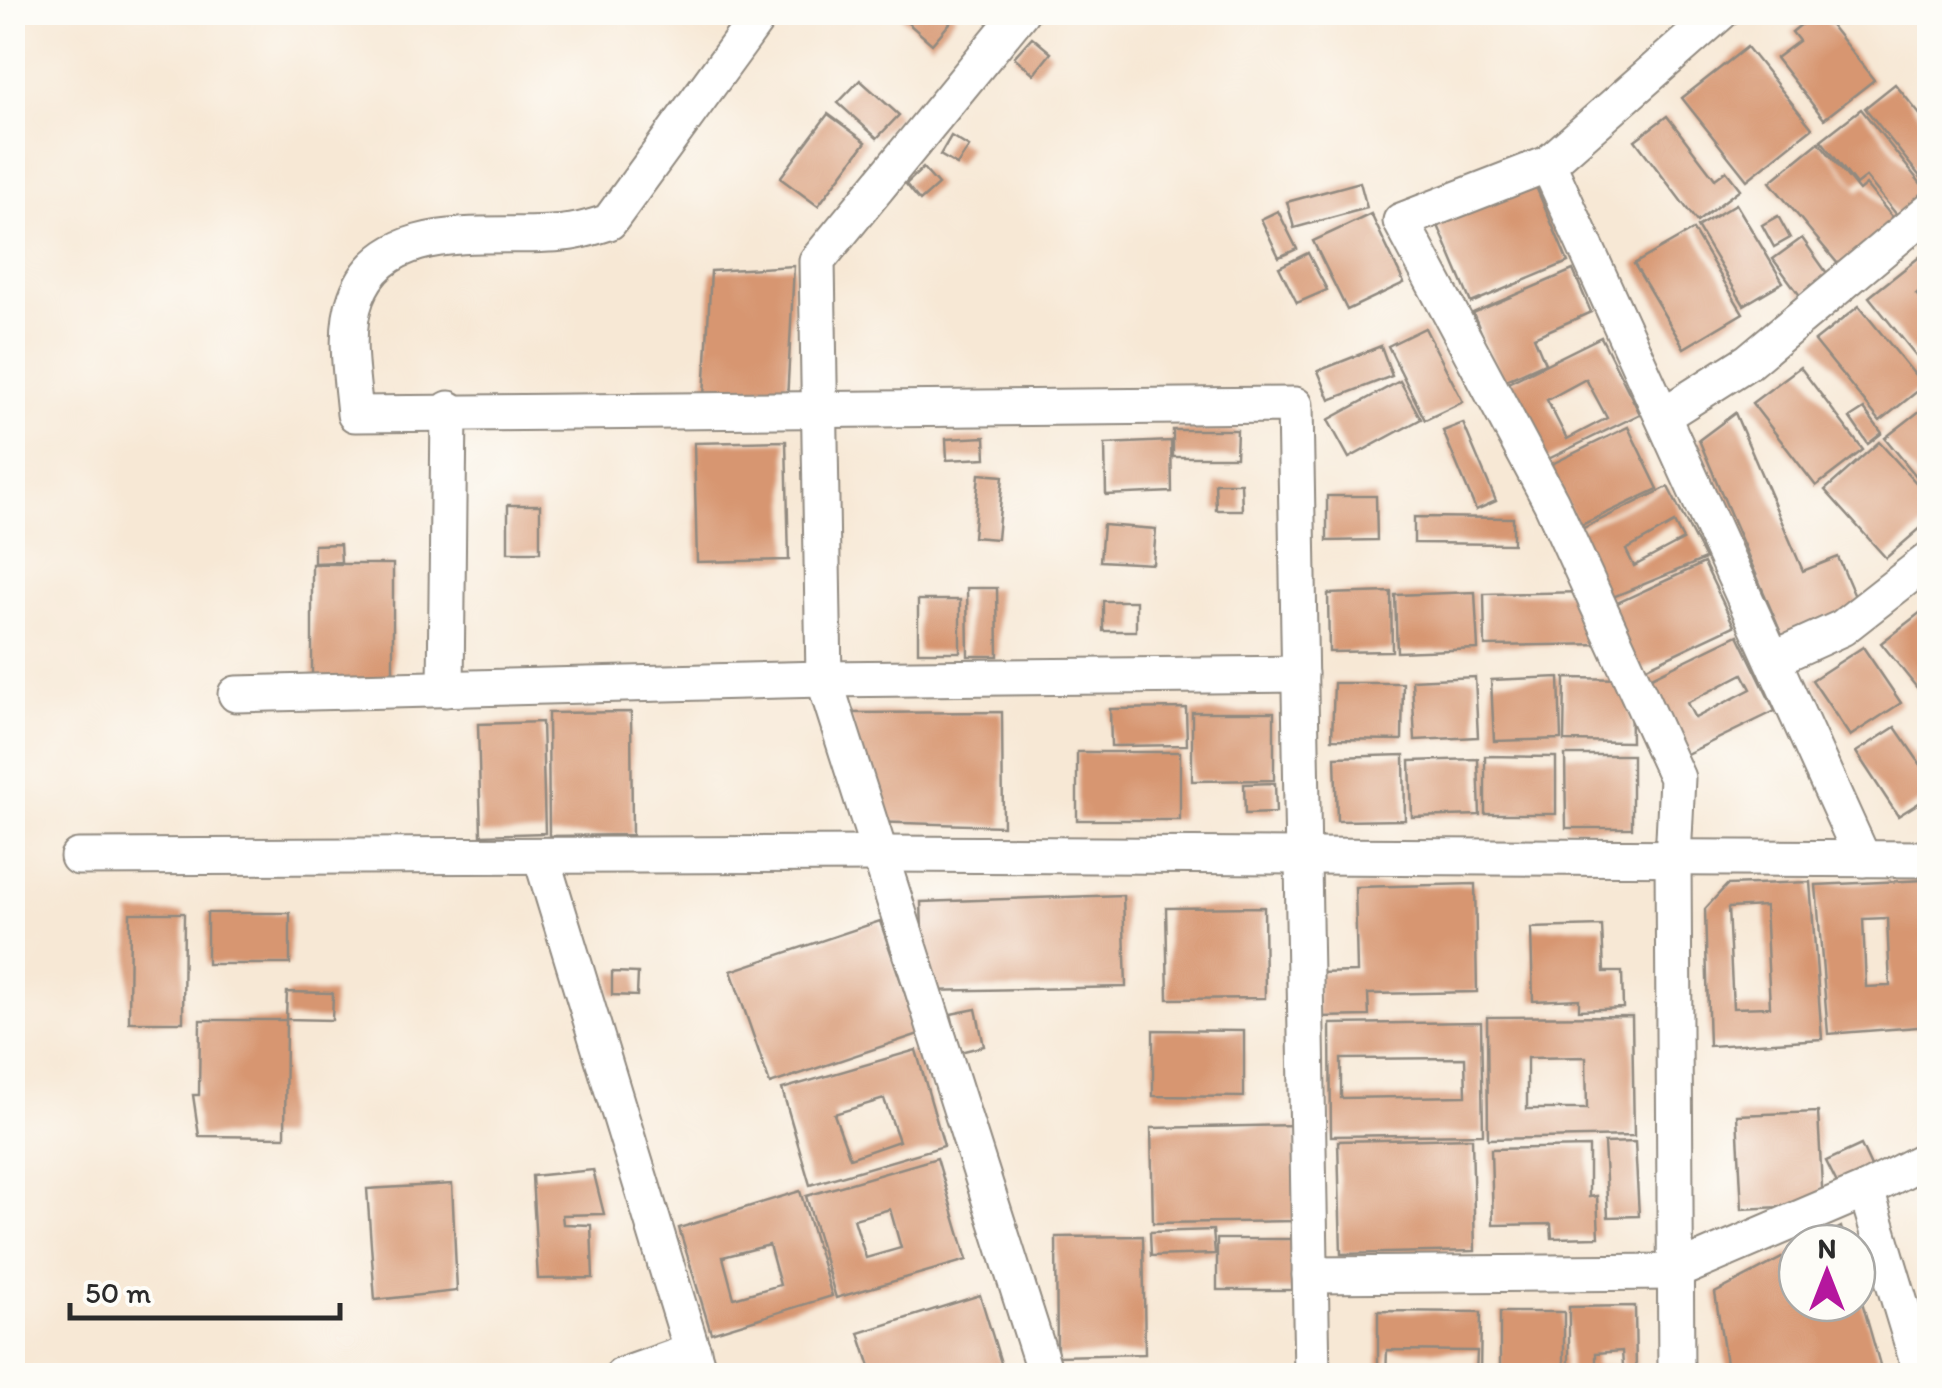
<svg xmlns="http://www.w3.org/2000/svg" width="1942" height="1388" font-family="Itim,sans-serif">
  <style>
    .building { fill: #d79671; fill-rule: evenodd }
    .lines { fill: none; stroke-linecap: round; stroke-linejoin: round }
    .street-casing { stroke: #918a80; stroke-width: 39 }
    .street { stroke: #fff; stroke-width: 35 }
  </style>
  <rect width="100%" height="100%" fill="#fdfcf7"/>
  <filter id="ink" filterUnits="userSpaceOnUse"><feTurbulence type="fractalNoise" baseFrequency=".01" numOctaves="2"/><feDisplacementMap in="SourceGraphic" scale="20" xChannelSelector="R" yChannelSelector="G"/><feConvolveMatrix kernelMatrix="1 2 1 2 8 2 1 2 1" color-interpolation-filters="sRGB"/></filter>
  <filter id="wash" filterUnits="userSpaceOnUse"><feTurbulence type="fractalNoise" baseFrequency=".0048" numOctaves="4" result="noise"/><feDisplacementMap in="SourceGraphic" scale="40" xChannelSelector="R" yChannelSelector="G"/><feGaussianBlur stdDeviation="2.25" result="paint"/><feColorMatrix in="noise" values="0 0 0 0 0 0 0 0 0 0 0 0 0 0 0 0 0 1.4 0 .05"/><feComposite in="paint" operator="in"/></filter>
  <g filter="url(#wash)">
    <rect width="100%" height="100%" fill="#f7e8d5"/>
    <g id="blocks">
      <!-- building -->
      <g class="building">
        <polygon points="906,12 952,12 956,16 932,44 901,17"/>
        <polygon points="1803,12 1820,12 1874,80 1824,119 1776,58 1799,41 1792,32 1808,19"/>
        <polygon points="1839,12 1861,12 1846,23"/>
        <polygon points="1032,37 1051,53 1034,74 1014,57"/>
        <polygon points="1747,47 1812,128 1747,180 1682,98"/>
        <polygon points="860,80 899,115 877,138 838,103"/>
        <polygon points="1895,84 1930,127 1930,189 1865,108"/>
        <polygon points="1861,109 1930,195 1901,220 1866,177 1856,185 1821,140"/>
        <polygon points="828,114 866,142 818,206 780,178"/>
        <polygon points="1667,116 1715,179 1726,171 1740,189 1697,222 1635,140"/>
        <polygon points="951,136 969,147 957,165 940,155"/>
        <polygon points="1819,142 1859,191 1866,185 1899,225 1843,270 1770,182"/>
        <polygon points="923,168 938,185 920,201 906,184"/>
        <polygon points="1531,175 1568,262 1471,303 1434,216"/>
        <polygon points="1360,182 1367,208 1294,228 1287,202"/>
        <polygon points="1736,204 1783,282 1744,305 1697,227"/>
        <polygon points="1278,211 1297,249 1279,257 1261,219"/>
        <polygon points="1371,214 1404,283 1347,310 1313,241"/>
        <polygon points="1778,216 1790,238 1774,247 1762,225"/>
        <polygon points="1693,230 1743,313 1684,348 1634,264"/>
        <polygon points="1802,238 1829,276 1801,297 1773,259"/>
        <polygon points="1927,251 1930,282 1916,294 1930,309 1930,373 1869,297"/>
        <polygon points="1308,253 1327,290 1297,303 1279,267"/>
        <polygon points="794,266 787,401 704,397 711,271"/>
        <polygon points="1573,270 1591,312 1534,337 1545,363 1502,382 1473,313"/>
        <polygon points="1859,306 1924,386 1880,421 1815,341"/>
        <polygon points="1425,328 1463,402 1425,420 1388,346"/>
        <path d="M 1601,337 L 1640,414 L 1542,462 L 1504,385 ZM 1586,379 L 1607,418 L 1567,439 L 1547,400 Z"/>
        <polygon points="1381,346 1392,376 1330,400 1318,371"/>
        <polygon points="1800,367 1863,450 1816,486 1752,403"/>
        <polygon points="1400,381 1421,419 1349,458 1328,420"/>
        <polygon points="1930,403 1930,493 1885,438"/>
        <polygon points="1864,409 1882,433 1868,444 1850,418"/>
        <polygon points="1735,413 1803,571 1838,557 1859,606 1783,638 1699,440"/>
        <polygon points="1463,423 1496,501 1476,510 1443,431"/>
        <polygon points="1628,427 1658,489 1577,527 1548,466"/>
        <polygon points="1173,430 1237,430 1236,457 1173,457"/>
        <polygon points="985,437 986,458 947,460 946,439"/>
        <polygon points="786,441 789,560 697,562 694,443"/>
        <polygon points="1171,441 1172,492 1106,495 1105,444"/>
        <polygon points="1879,442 1930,498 1930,520 1886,558 1825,490"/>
        <polygon points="979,474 1003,476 997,539 973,537"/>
        <polygon points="1215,483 1241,483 1242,510 1216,510"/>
        <path d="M 1668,487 L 1705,559 L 1601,602 L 1569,535 ZM 1674,523 L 1683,540 L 1634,566 L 1626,550 Z"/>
        <polygon points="1327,496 1376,496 1377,540 1327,541"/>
        <rect x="508" y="505" width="32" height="47"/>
        <polygon points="1414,517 1513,518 1513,544 1414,543"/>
        <polygon points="1103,525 1156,529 1153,564 1100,561"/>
        <polygon points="340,544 341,562 314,563 314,545"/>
        <polygon points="1704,563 1734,626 1634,673 1604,609"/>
        <rect x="312" y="564" width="81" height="118"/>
        <polygon points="967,588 997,588 998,656 968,656"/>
        <polygon points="1391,592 1392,651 1329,652 1328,594"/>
        <polygon points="1475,592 1478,649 1397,652 1395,595"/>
        <polygon points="1586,592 1607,644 1485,646 1484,594"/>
        <rect x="918" y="600" width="42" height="52"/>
        <rect x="1103" y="601" width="33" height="30"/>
        <polygon points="1930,605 1930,704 1881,643"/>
        <path d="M 1738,635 L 1775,711 L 1674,760 L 1637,684 ZM 1743,674 L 1751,689 L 1695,718 L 1687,703 Z"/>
        <polygon points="1863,647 1901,703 1850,736 1812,680"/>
        <polygon points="1475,677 1478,737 1415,740 1412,680"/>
        <polygon points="1559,677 1561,739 1494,741 1491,680"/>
        <polygon points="1565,678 1630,679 1631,742 1564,741"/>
        <polygon points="1334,683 1403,683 1402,740 1332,739"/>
        <polygon points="1186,708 1187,745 1111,746 1110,709"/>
        <polygon points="631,712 632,835 549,836 548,713"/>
        <polygon points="1002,712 1003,826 870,822 850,713"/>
        <polygon points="1192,712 1274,712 1274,780 1192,781"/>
        <polygon points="542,722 545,833 481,835 478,724"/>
        <polygon points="1895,727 1930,778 1930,796 1898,816 1856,752"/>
        <rect x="1077" y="752" width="103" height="68"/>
        <polygon points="1404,755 1405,820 1337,821 1335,757"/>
        <polygon points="1565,755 1632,755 1632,828 1566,828"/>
        <polygon points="1485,756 1556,757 1556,814 1485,814"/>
        <polygon points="1478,759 1480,815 1412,817 1410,761"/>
        <polygon points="1275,783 1276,813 1245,814 1244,784"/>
        <path d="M 1926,880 L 1930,1026 L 1828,1034 L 1816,885 ZM 1887,918 L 1890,986 L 1866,987 L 1863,919 Z"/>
        <path d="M 1810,882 L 1822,1039 L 1709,1046 L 1705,909 L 1727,885 ZM 1765,906 L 1770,1007 L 1733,1008 L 1728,908 Z"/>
        <polygon points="1475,884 1477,992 1368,994 1369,1016 1317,1017 1317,973 1357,972 1355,887"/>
        <polygon points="1123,895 1126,987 924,991 921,902"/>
        <polygon points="1264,907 1265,998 1168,999 1166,908"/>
        <polygon points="130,913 184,913 183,1022 129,1022"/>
        <rect x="207" y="913" width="83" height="51"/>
        <polygon points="880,921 919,1034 770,1084 731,971"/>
        <polygon points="1602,926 1604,972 1622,972 1623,1008 1579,1010 1579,999 1533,1001 1531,928"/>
        <polygon points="612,972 638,973 637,996 612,995"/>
        <polygon points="287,992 333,993 332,1020 286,1019"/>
        <polygon points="976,1009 984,1046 960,1052 951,1014"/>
        <path d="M 1632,1016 L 1634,1136 L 1488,1139 L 1487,1017 ZM 1586,1057 L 1587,1109 L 1527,1109 L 1527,1058 Z"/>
        <polygon points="200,1020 286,1020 285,1137 199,1136 193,1095 199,1095"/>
        <path d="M 1481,1022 L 1483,1134 L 1331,1136 L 1330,1024 ZM 1465,1058 L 1466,1096 L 1341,1098 L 1341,1059 Z"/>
        <polygon points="1153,1030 1244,1031 1244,1097 1153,1096"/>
        <path d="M 916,1050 L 944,1146 L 810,1185 L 782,1089 ZM 884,1099 L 899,1141 L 850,1158 L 834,1114 Z"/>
        <polygon points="1818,1112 1823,1205 1742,1209 1737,1115"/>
        <polygon points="1297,1125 1299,1221 1153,1223 1151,1128"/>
        <polygon points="1472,1138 1475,1251 1341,1254 1338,1141"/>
        <polygon points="1635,1142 1639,1216 1608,1217 1604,1143"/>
        <polygon points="1861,1145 1873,1171 1839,1187 1826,1161"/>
        <polygon points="1589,1147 1589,1197 1597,1196 1599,1237 1552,1238 1551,1224 1493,1225 1491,1149"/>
        <path d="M 937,1158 L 967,1260 L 836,1298 L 806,1196 ZM 890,1209 L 901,1248 L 866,1258 L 854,1219 Z"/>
        <polygon points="593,1170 604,1214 562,1215 563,1224 591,1225 593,1278 538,1279 532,1176"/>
        <polygon points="452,1184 457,1291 375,1300 367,1189"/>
        <path d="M 800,1191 L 832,1296 L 711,1333 L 679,1228 ZM 769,1245 L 780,1285 L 734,1298 L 723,1257 Z"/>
        <polygon points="1841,1227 1845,1243 1810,1243"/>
        <polygon points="1213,1230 1215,1254 1151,1256 1150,1232"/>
        <polygon points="1143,1236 1145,1354 1057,1356 1056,1237"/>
        <rect x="1217" y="1239" width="76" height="51"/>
        <polygon points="1797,1250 1797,1303 1857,1303 1858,1288 1882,1372 1728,1376 1715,1293"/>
        <polygon points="980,1295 1005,1376 873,1376 859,1333"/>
        <path d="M 1635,1306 L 1636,1376 L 1569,1376 L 1569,1307 ZM 1622,1351 L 1623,1366 L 1596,1367 L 1596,1353 Z"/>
        <polygon points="1378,1311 1481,1312 1480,1376 1476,1376 1477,1351 1387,1350 1386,1376 1378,1376"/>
        <rect x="1500" y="1312" width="64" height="64"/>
      </g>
    </g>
  </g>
  <g filter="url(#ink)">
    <use href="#blocks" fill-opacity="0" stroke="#918a80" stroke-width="2.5"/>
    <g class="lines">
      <!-- street casing -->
      <g class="street-casing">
        <g id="street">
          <path d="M 762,12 L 609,222 C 597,226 584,230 572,232 C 503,243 387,212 356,298 C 343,332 352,378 355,414 L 1295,405 L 1312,1376"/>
          <polyline points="1021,12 817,261 824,679 1046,1376"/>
          <polyline points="1548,164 1863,859"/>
          <polyline points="1664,415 1749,361 1930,210"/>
          <polyline points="1773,659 1842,628 1930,559"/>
          <polyline points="446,689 449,409"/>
          <polyline points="236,694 824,679 1300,674"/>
          <polyline points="541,856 700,1376"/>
          <polyline points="78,857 880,854 1930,859"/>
          <polyline points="1866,1190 1922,1376"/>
          <polyline points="1310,1275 1674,1272 1866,1190 1930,1157"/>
          <polyline points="622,1376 693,1351"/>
          <polyline points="1676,1376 1673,858 1677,778 1551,502 1401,221 1548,164 1721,12"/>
        </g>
      </g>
      <!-- street -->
      <use href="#street" class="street"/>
    </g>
  </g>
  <!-- margin -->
  <rect width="1942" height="1388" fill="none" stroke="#fdfcf7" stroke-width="50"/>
  <!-- north arrow -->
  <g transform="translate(1827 1273)"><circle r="48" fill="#fdfcf7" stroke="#a9a8a5" stroke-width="2.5"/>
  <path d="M0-8L18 38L0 25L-18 38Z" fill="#b5179e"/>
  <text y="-15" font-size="28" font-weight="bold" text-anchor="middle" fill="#2b2b2b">N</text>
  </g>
  <!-- scale -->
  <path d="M70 1303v15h270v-15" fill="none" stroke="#2b2b2b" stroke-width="5"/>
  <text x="85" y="1303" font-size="30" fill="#2b2b2b" stroke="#fdfcf7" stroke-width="8" paint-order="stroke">50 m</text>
</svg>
